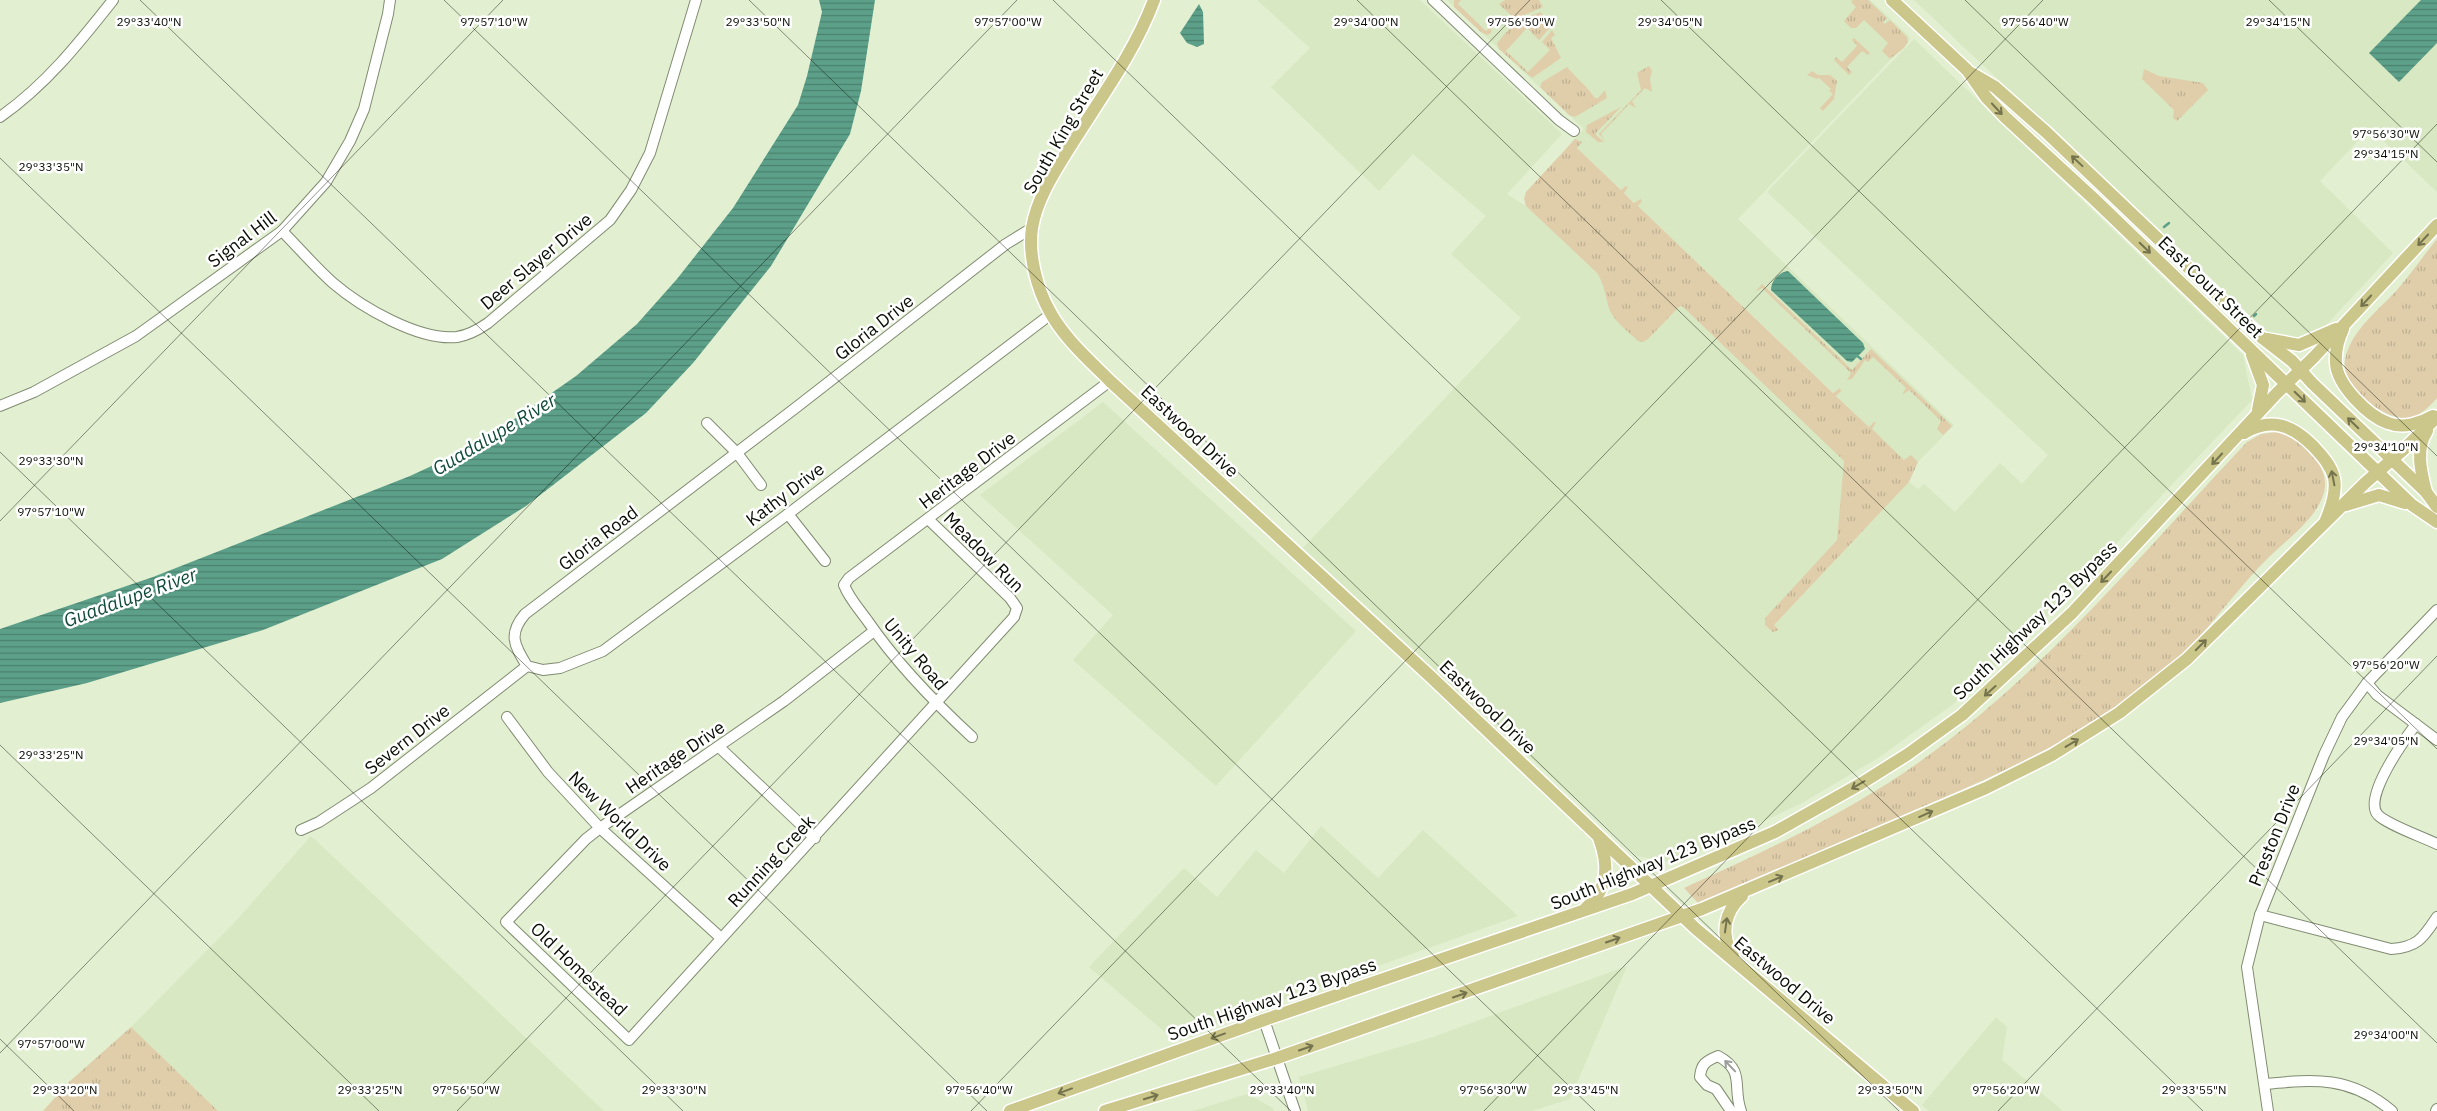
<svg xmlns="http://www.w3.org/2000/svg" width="2437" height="1111" font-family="'IBM Plex Sans',sans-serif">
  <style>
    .built { fill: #d7e8c2 }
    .grass { fill: url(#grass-tufts) }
    .water { fill: url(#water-rules) }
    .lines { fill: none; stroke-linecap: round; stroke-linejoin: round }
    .stream { stroke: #5ca089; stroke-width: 2.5 }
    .minor-casing { stroke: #808c71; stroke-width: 12 }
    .major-casing { stroke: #fff; stroke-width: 15 }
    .minor { stroke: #fff; stroke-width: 10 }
    .major { stroke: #cbc689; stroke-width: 12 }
    .oneway { stroke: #74734e }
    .oneway2 { stroke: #9d9f9b }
    .ticks { fill: none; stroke: #090e05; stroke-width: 1; stroke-opacity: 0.45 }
    .labels { text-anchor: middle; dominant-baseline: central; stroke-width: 5; stroke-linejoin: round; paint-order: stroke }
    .street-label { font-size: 18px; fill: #090e05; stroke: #fff }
    .water-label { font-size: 19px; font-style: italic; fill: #104a3a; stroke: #fff }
    .ticks-label { font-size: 12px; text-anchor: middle; fill: #090e05; stroke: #fff; stroke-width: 5; stroke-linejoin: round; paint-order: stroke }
  </style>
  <defs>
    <pattern id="grass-tufts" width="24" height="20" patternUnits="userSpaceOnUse" patternTransform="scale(1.25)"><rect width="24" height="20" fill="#e0ceab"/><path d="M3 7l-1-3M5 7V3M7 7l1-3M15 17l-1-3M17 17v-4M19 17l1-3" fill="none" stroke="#bfb092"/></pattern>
    <pattern id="water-rules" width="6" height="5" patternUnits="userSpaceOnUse" patternTransform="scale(1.25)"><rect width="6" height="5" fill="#5ca089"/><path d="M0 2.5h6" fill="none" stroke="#4a816e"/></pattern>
  </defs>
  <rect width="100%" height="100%" fill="#e2efd1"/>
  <!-- built -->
  <g class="built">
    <polygon points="1257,0 1420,0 1562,134 1507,194 1526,206 1597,273 1604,284 1607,302 1648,339 1679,307 1682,306 1838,454 1844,461 1845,470 1837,540 1765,618 1779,630 1774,625 1909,482 1918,489 1924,484 1955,512 2000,463 2022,484 2048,455 1767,192 1914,39 2243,355 2252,400 2022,643 1952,705 1878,758 1802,803 1675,863 1637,856 1303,548 1521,318 1451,254 1486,216 1413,154 1379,191 1271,87 1310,48"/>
    <polygon points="1447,0 1870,0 1911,38 1738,219 1954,425 1912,468 1571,142 1584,129"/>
    <polygon points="1914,0 2437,0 2437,192 2370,128 2320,181 2393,253 2319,333 2303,340 2268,334"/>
    <polygon points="1103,402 1356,631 1216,786 1073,660 1113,615 980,495"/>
    <polygon points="1321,826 1378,878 1423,830 1518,916 1173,1039 1089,967 1184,868 1217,897 1256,850 1284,873"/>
    <polygon points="311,836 604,1111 218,1111 131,1027 234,923"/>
    <polygon points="1627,966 1570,1099 1532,1111 1308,1111 1299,1077 1433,1037"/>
    <polygon points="1996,1017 2007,1027 2002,1060 2063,1111 1929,1111 1922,1105"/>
    <polygon points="1247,1094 1273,1108 1274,1111 1193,1111"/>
  </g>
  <!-- grass -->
  <g class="grass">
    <polygon points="1454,0 1461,0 1458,4 1486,31 1492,25 1491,33 1487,35 1481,32 1454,7"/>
    <polygon points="1505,0 1539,0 1543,7 1515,19 1499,4"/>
    <polygon points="1853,0 1868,0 1887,18 1883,22 1885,24 1890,20 1907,37 1908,42 1904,48 1890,59 1882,51 1888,43 1864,20 1856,28 1851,28 1844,21 1856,7 1851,2"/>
    <polygon points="1541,12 1550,28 1539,40 1527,28 1506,51 1528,72 1550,50 1542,42 1552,30 1555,35 1551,38 1561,58 1532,78 1499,49 1497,43 1516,21"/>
    <polygon points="1854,38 1870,53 1868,55 1862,51 1847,67 1852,72 1849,75 1834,60 1836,57 1842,62 1857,46 1852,40"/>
    <polygon points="1649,66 1652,71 1650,79 1652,92 1645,88 1632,101 1636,108 1629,104 1601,134 1605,141 1599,134 1641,90 1637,73"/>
    <path d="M 1567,67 C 1576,78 1587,86 1595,98 L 1598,98 L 1605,90 L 1607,98 L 1575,117 L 1569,115 L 1540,87 L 1542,82 Z"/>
    <polygon points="2144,69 2159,76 2203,83 2208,90 2177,121 2173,118 2174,110 2142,79"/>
    <polygon points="1812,71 1818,75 1830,75 1837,81 1834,99 1823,111 1820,108 1833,94 1829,91 1831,89 1819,78 1817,79 1807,75"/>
    <polygon points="1621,107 1595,134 1604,142 1598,142 1586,132 1587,125"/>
    <path d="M 1575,139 L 1582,142 L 1577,148 L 1621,190 L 1626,186 L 1628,187 L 1624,193 L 1634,203 L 1641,199 L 1642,201 L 1638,206 L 1833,393 L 1840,388 L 1841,391 L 1836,396 L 1869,427 L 1874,422 L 1876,422 L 1872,429 L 1904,460 L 1911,455 L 1918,462 L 1909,482 L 1774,625 L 1779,630 L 1773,632 L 1765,625 L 1765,618 L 1837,540 L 1844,461 L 1682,306 L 1679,307 L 1648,339 L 1643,342 L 1638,341 C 1629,332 1616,323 1610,311 C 1605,297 1605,285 1597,273 L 1526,206 L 1524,199 L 1526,192 Z"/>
    <path d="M 2437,239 L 2437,398 C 2431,405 2422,414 2413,417 C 2388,425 2340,386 2345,360 C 2351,330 2378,311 2397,290 C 2411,274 2423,256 2437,239 Z"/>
    <polygon points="1762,284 1852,370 1871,349 1952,426 1943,435 1937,429 1941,421 1909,390 1902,395 1906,388 1873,357 1868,362 1865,360 1852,379 1847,380 1851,373 1762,288 1755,292"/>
    <path d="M 2277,432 C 2294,438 2303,445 2314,458 C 2348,496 2295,532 2270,556 C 2239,586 2215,622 2185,652 C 2169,668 2150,683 2132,696 C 2058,751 1971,786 1887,822 C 1824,849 1762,877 1698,903 L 1684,888 C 1761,853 1835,819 1905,772 C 2036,683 2139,556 2247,442 L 2261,434 Z"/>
    <polygon points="131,1027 218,1111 43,1111 69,1082"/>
  </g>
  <!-- water -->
  <g class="water">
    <polygon points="819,0 875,0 861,91 850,134 771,266 693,363 646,413 526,506 442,559 263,630 87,683 0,703 0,629 153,577 410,476 477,445 576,376 637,324 677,279 733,208 798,105 807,76 822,12"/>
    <polygon points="2421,0 2437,0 2437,43 2399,82 2369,53"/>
    <polygon points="1199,4 1203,12 1204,44 1197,47 1187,43 1180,33"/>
    <path d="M 1788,271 L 1863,343 L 1865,349 L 1852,362 L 1847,361 L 1771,290 C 1771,281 1779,272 1788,271 Z"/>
  </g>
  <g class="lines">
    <!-- stream -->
    <g class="stream">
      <polyline points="2164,227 2169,223"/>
      <polyline points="2254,316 2256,314"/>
      <polyline points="1856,355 1861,359"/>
    </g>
    <!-- minor casing -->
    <g class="minor-casing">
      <g id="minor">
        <polyline points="1433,0 1559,120 1574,131"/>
        <path d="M 0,117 C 46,85 79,43 113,0"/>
        <path d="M 282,231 C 299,248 315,267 333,283 C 361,307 419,341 457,337 C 469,335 478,330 488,323 L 610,220 L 631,190 L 650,153 L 696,0"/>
        <polyline points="0,406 34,392 136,336 282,231 326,182 350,141 364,109 388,14 390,0"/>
        <polyline points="707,423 737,453 761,485"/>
        <polyline points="788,514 825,561"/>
        <polyline points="874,631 784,701 600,828 586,839 506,922 629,1040 1014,617 1017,608 1010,598 928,519"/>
        <path d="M 527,666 C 514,645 508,634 525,614 L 798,406 L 1006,244 L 1032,228"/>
        <polyline points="527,666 543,670 560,668 603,651 788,514 1051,314"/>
        <polyline points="2367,683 2377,695 2437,740"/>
        <polyline points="507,717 548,772 600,828 721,938"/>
        <path d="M 2416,724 C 2405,739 2362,798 2378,815 C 2388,825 2423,837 2437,844"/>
        <path d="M 972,737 C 933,701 897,664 867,620 C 859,609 849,598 844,585 L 849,578 L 1110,381"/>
        <polyline points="719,747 815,838"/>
        <polyline points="301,830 319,822 371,788 527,666"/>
        <path d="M 2260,915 L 2391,949 C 2418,947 2423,938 2437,917"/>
        <polyline points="1264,1020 1295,1111"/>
        <path d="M 2265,1084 C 2316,1079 2350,1076 2392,1111"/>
        <path d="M 1731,1111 L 1716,1089 L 1707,1085 L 1700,1077 C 1701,1064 1706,1061 1718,1056 C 1746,1071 1732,1087 1741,1111"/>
        <polyline points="2268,1111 2247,967 2260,915 2324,755 2342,717 2367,683 2437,610"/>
        <polyline points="2436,1111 2437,1109"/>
      </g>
    </g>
    <!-- major casing -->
    <g class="major-casing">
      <g id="major">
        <path d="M 1154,0 C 1135,51 1102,96 1073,142 C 1057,168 1037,197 1032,228 C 1028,255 1037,289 1050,312 C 1064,338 1089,360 1110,381 L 1431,677 L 1695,928 L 1913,1111"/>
        <polyline points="1892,0 1967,70 1986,97 2005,117 2094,199 2412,505 2437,522"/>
        <polyline points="1971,73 1995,87 2046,132 2261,337 2292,361 2312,383 2426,492 2437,507"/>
        <path d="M 2343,329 C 2338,340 2335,351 2336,363 C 2337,385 2368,416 2388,423 C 2403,429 2421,423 2433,416"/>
        <polyline points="2267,339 2299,345 2336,329"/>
        <polyline points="2252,355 2263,385 2258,410"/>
        <path d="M 2244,433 C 2271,417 2292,425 2313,446 C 2322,456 2331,465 2334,478 C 2337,492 2331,508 2326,520"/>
        <path d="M 2426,492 C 2421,472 2415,449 2427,431"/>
        <polyline points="2346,505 2379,495 2405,503"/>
        <path d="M 1586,908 C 1609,888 1609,865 1599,838"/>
        <path d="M 1733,956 C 1720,935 1724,912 1742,896"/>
        <polyline points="1010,1111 1264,1020 1632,894 1775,832 1862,783 1908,754 1962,715 2072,613 2277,393 2314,357 2437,225"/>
        <polyline points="1105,1111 1277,1058 1702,909 1986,788 2052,755 2119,713 2187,659 2365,483 2403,450 2437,417"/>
      </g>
    </g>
    <!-- minor -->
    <use href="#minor" class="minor"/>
    <!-- major -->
    <use href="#major" class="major"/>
  </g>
  <!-- one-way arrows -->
  <defs><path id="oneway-shaft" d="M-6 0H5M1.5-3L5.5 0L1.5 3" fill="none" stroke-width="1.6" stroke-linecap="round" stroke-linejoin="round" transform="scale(1.25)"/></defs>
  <g class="oneway">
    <use href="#oneway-shaft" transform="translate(1997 109) rotate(47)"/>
    <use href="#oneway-shaft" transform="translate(2077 161) rotate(-137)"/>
    <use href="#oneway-shaft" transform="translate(2423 240) rotate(133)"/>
    <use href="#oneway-shaft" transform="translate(2145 248) rotate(44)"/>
    <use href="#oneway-shaft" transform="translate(2366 301) rotate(133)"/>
    <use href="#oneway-shaft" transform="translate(2300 397) rotate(44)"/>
    <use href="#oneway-shaft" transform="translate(2353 423) rotate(-136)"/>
    <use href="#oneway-shaft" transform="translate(2217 459) rotate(133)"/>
    <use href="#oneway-shaft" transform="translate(2333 478) rotate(-101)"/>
    <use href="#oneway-shaft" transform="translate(2106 577) rotate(133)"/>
    <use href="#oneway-shaft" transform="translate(2201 645) rotate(-45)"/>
    <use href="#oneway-shaft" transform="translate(1990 691) rotate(138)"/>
    <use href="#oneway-shaft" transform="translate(2072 743) rotate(-31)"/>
    <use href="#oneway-shaft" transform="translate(1858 785) rotate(149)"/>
    <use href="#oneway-shaft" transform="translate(1926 814) rotate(-24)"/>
    <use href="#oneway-shaft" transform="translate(1776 879) rotate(-23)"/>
    <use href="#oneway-shaft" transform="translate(1726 925) rotate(-82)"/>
    <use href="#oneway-shaft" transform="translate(1613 940) rotate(-19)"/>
    <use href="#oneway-shaft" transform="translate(1460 995) rotate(-19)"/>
    <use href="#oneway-shaft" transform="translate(1218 1036) rotate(160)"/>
    <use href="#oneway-shaft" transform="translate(1306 1048) rotate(-19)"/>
    <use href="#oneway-shaft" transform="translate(1065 1091) rotate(160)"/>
    <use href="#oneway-shaft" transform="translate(1151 1097) rotate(-17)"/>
  </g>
  <use class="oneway2" href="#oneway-shaft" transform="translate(1730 1066) rotate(-134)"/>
  <!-- ticks -->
  <path class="ticks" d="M 140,0 L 1291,1111M 444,0 L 1595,1111M 749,0 L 1899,1111M 1053,0 L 2203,1111M 1357,0 L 2437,1043M 1661,0 L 2437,749M 1965,0 L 2437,456M 2269,0 L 2437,162M 0,158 L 987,1111M 0,452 L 683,1111M 0,521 L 503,0M 0,745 L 379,1111M 0,1039 L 74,1111M 0,1053 L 1017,0M 457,1111 L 1530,0M 971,1111 L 2043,0M 1484,1111 L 2437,124M 1998,1111 L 2437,656"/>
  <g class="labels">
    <!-- street labels -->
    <g class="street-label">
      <text transform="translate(1063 131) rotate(-60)">South King Street</text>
      <text transform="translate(242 239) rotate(-37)">Signal Hill</text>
      <text transform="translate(536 261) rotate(-40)">Deer Slayer Drive</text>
      <text transform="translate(2211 287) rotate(44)">East Court Street</text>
      <text transform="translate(874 327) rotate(-38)">Gloria Drive</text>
      <text transform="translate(1190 431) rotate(43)">Eastwood Drive</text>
      <text transform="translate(967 470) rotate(-37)">Heritage Drive</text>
      <text transform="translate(785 494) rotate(-37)">Kathy Drive</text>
      <text transform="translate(598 538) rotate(-37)">Gloria Road</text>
      <text transform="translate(984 552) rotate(45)">Meadow Run</text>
      <text transform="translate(2035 620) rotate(-44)">South Highway 123 Bypass</text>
      <text transform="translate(916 654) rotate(50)">Unity Road</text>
      <text transform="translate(1488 707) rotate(44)">Eastwood Drive</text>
      <text transform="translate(407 739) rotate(-38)">Severn Drive</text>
      <text transform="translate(675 757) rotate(-34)">Heritage Drive</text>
      <text transform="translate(620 821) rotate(44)">New World Drive</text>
      <text transform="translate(2274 835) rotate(-68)">Preston Drive</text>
      <text transform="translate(771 861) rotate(-47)">Running Creek</text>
      <text transform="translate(1653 863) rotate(-22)">South Highway 123 Bypass</text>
      <text transform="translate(579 969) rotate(44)">Old Homestead</text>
      <text transform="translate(1785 980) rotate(40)">Eastwood Drive</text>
      <text transform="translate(1272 999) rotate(-19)">South Highway 123 Bypass</text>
    </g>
    <!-- water labels -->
    <g class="water-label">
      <text transform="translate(494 434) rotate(-31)">Guadalupe River</text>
      <text transform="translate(130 597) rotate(-20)">Guadalupe River</text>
    </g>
  </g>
  <g class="ticks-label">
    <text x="149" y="26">29°33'40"N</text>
    <text x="758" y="26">29°33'50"N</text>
    <text x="1366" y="26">29°34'00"N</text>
    <text x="1670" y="26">29°34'05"N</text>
    <text x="2278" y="26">29°34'15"N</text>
    <text x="494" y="26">97°57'10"W</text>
    <text x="1008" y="26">97°57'00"W</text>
    <text x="1521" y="26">97°56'50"W</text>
    <text x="2035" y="26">97°56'40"W</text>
    <text x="2386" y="138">97°56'30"W</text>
    <text x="2386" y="158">29°34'15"N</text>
    <text x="51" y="171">29°33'35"N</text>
    <text x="2386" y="451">29°34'10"N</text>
    <text x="51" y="465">29°33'30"N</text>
    <text x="51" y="516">97°57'10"W</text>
    <text x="2386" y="669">97°56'20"W</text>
    <text x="2386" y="745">29°34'05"N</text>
    <text x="51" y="759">29°33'25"N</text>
    <text x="2386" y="1039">29°34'00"N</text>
    <text x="51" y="1048">97°57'00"W</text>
    <text x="466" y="1094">97°56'50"W</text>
    <text x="979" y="1094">97°56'40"W</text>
    <text x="1493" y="1094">97°56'30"W</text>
    <text x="2006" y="1094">97°56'20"W</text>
    <text x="65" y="1094">29°33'20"N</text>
    <text x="370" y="1094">29°33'25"N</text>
    <text x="674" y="1094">29°33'30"N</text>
    <text x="1282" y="1094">29°33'40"N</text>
    <text x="1586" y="1094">29°33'45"N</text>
    <text x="1890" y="1094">29°33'50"N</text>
    <text x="2194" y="1094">29°33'55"N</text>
  </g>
</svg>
